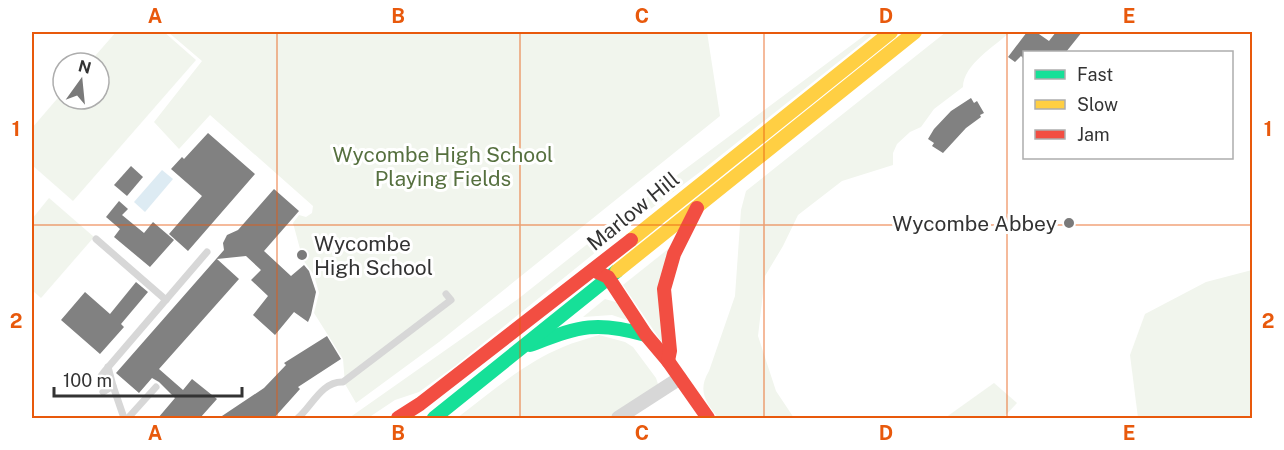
<svg xmlns="http://www.w3.org/2000/svg" width="1284" height="450" font-family="'Public Sans',sans-serif">
  <style>
    .green { fill: #f1f5ed }
    .water { fill: #ddebf3 }
    .building { fill: #818181 }
    .lines { fill: none; stroke-linecap: round; stroke-linejoin: round }
    .lane { stroke: #d7d7d7; stroke-width: 7 }
    .street { stroke: #d7d7d7; stroke-width: 14 }
    .fast { stroke: #16e098; stroke-width: 14 }
    .slow { stroke: #ffcf43; stroke-width: 14 }
    .jam { stroke: #f24e42; stroke-width: 14 }
    .grid { fill: none; stroke: #e8590c; stroke-width: 1.5; stroke-opacity: 0.55 }
    .poi-dot { fill: #7a7a7a; stroke: #fff; stroke-width: 2 }
    .labels { text-anchor: middle; dominant-baseline: central; stroke-width: 6; stroke-linejoin: round; paint-order: stroke }
    .park-label { font-size: 21px; fill: #56703f; stroke: #fff }
    .street-label { font-size: 21px; fill: #333; stroke: #fff }
    .poi-label { font-size: 21px; fill: #333; stroke: #fff; text-anchor: end }
    .neatline { fill: none; stroke: #e8590c; stroke-width: 2 }
    .grid-label { font-size: 20px; text-anchor: middle; font-weight: bold; fill: #e8590c }
  </style>
  <rect width="100%" height="100%" fill="#fff"/>
  <!-- green -->
  <g class="green">
    <polygon points="116,32 164,32 196,60 73,201 32,165 32,128 63,92 63,99 99,99 99,63 89,63"/>
    <polygon points="168,32 707,32 720,116 439,342 356,403 345,384 343,359 314,313 319,293 314,275 303,260 293,223 299,215 306,217 312,213 313,206 210,115 179,149 154,122 202,61"/>
    <polygon points="869,32 871,36 700,172 628,226 455,366 419,392 395,400 368,418 349,418 518,299 629,211"/>
    <path d="M 946,32 L 1010,32 C 995,46 963,65 963,87 L 934,109 L 921,127 L 910,132 L 897,144 L 893,153 L 893,165 L 842,181 L 798,215 L 783,246 L 765,276 L 758,336 L 776,391 L 794,418 L 718,418 C 706,402 697,391 709,371 L 735,296 L 741,210 L 746,191 Z"/>
    <polygon points="49,198 94,237 41,298 32,290 32,219"/>
    <polygon points="672,246 663,344 623,285"/>
    <polygon points="1252,270 1252,418 1138,418 1130,355 1145,314 1206,282"/>
    <polygon points="605,299 619,303 627,320 612,315 583,317"/>
    <path d="M 599,335 L 625,342 L 633,347 L 656,378 L 658,384 L 640,399 L 607,418 L 457,418 C 490,393 524,363 563,347 C 574,342 587,339 599,335 Z"/>
    <polygon points="994,383 1017,403 1003,418 945,418"/>
  </g>
  <!-- water -->
  <polygon class="water" points="162,170 173,179 145,212 134,202"/>
  <!-- building -->
  <g class="building">
    <polygon points="1027,32 1036,32 1049,41 1056,32 1082,32 1066,52 1024,52 1024,59 1021,56 1015,62 1008,57"/>
    <polygon points="971,98 974,103 977,101 984,113 980,115 981,117 966,128 943,153 932,146 934,143 928,139 934,129 951,111"/>
    <polygon points="208,133 255,174 188,251 169,234 202,196 171,169 182,157 184,159"/>
    <polygon points="131,166 143,177 127,196 114,185"/>
    <polygon points="274,189 299,211 264,251 291,276 304,265 309,271 316,292 311,315 308,322 294,312 275,335 253,315 268,296 251,280 261,270 246,256 217,259 239,279 159,369 183,390 192,379 217,399 200,418 158,418 175,398 159,382 152,378 139,393 116,373 224,250 223,243 227,235 238,230"/>
    <polygon points="119,201 128,209 122,215 144,233 153,222 174,240 150,267 114,237 120,229 106,217"/>
    <polygon points="136,282 148,292 121,324 124,327 100,354 61,320 85,292 110,314"/>
    <polygon points="327,336 341,359 298,387 300,389 274,418 219,418 264,388 286,365 284,363"/>
  </g>
  <g class="lines">
    <!-- lane -->
    <g class="lane">
      <polyline points="96,239 166,300"/>
      <polyline points="108,367 113,386"/>
      <polyline points="106,389 101,376 104,372 207,252"/>
      <polyline points="103,392 113,386 124,418"/>
      <polyline points="128,418 156,387"/>
      <path d="M 298,418 C 312,406 322,381 343,382 L 451,300 L 446,294"/>
    </g>
    <!-- street -->
    <polyline class="street" points="618,418 680,378"/>
    <!-- fast -->
    <g class="fast">
      <path d="M 530,345 C 579,327 594,320 646,335"/>
      <polyline points="434,418 617,271"/>
    </g>
    <!-- slow -->
    <g class="slow">
      <polyline points="631,240 891,32"/>
      <polyline points="617,271 915,32"/>
    </g>
    <!-- jam -->
    <g class="jam">
      <polyline points="597,272 608,277 646,335 668,361 708,418"/>
      <polyline points="668,361 670,351 664,289 674,254 697,208"/>
      <polyline points="398,418 420,404 631,240"/>
    </g>
  </g>
  <!-- grid -->
  <path class="grid" d="M 277,32 L 277,418M 520,32 L 520,418M 764,32 L 764,418M 1007,32 L 1007,418M 32,225 L 1252,225"/>
  <!-- markers -->
  <g class="poi-dot">
    <circle cx="1069" cy="223" r="6"/>
    <circle cx="302" cy="255" r="6"/>
  </g>
  <g class="labels">
    <!-- park labels -->
    <g class="park-label">
      <text x="443" y="154">Wycombe High School<tspan x="443" dy="24">Playing Fields</tspan></text>
    </g>
    <!-- street labels -->
    <g class="street-label">
      <text transform="translate(633 211) rotate(-39)">Marlow Hill</text>
    </g>
    <!-- poi labels -->
    <g class="poi-label">
      <text x="1057" y="223">Wycombe Abbey</text>
      <text x="314" y="243" text-anchor="start">Wycombe<tspan x="314" dy="24">High School</tspan></text>
    </g>
  </g>
  <!-- border -->
  <rect width="1284" height="450" fill="none" stroke="#ffffff" stroke-width="66"/>
  <!-- legend -->
  <rect x="1023" y="51" width="210" height="108" fill="#ffffff" stroke="#adadad" stroke-width="1.5"/>
  <rect x="1035" y="70" width="30" height="9" fill="#16e098" stroke="#adadad" stroke-width="1.5"/>
  <text x="1077" y="81" font-size="18" fill="#333333">Fast</text>
  <rect x="1035" y="100" width="30" height="9" fill="#ffcf43" stroke="#adadad" stroke-width="1.5"/>
  <text x="1077" y="111" font-size="18" fill="#333333">Slow</text>
  <rect x="1035" y="130" width="30" height="9" fill="#f24e42" stroke="#adadad" stroke-width="1.5"/>
  <text x="1077" y="141" font-size="18" fill="#333333">Jam</text>
  <!-- north arrow -->
  <g transform="translate(81 81) rotate(15)"><circle r="28" fill="#ffffff" stroke="#adadad" stroke-width="1.5"/>
  <path d="M0-4.5L10 22L0 15L-10 22Z" fill="#7a7a7a"/>
  <text y="-9" font-size="16" font-weight="bold" text-anchor="middle" fill="#333333">N</text>
  </g>
  <!-- scale -->
  <path d="M54 387v9h188v-9" fill="none" stroke="#333333" stroke-width="3"/>
  <text x="63" y="387" font-size="18" fill="#333333" stroke="#ffffff" stroke-width="4.5" paint-order="stroke">100 m</text>
  <rect x="33" y="33" width="1218" height="384" class="neatline"/>
  <g class="grid-label">
    <text x="155" y="23">A</text>
    <text x="398" y="23">B</text>
    <text x="642" y="23">C</text>
    <text x="886" y="23">D</text>
    <text x="1129" y="23">E</text>
    <text x="16" y="136">1</text>
    <text x="1268" y="136">1</text>
    <text x="16" y="328">2</text>
    <text x="1268" y="328">2</text>
    <text x="155" y="440">A</text>
    <text x="398" y="440">B</text>
    <text x="642" y="440">C</text>
    <text x="886" y="440">D</text>
    <text x="1129" y="440">E</text>
  </g>
</svg>
